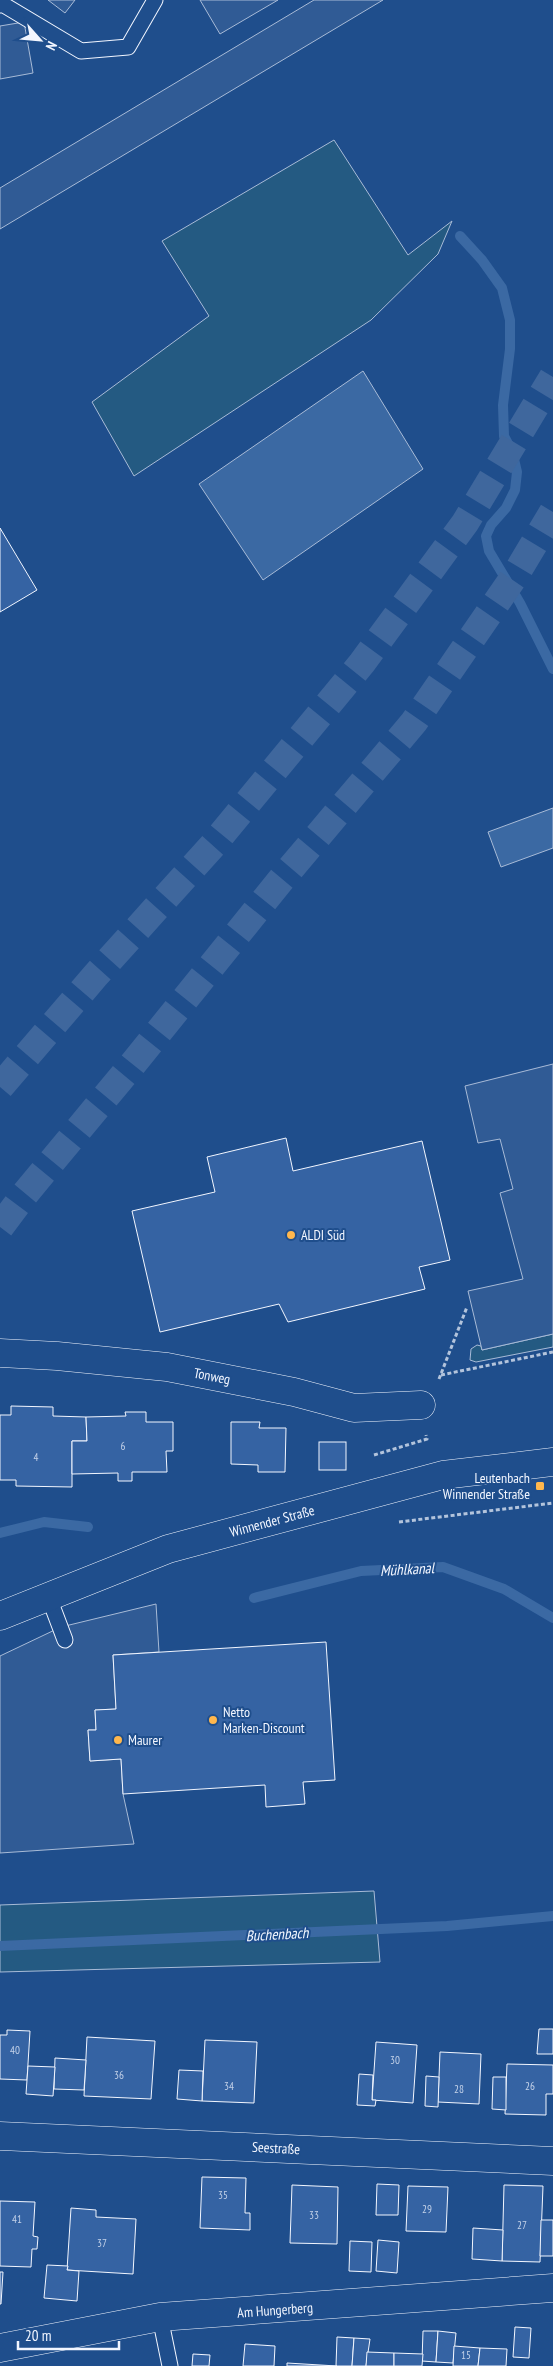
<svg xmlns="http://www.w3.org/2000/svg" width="553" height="2366" font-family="'PT Sans Narrow',sans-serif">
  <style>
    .green { fill: #245a82; stroke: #a8bbd7 }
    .parking { fill: #305b95; stroke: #a8bbd7 }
    .water { fill: #3b69a3; stroke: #a8bbd7 }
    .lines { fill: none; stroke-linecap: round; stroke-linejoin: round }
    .stream { stroke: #3b69a3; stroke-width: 10 }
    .building { fill: #3563a3; stroke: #f2f6ff }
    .trunk-tunnel { stroke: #3f679d; stroke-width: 28; stroke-dasharray: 28 14; stroke-linecap: butt }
    .service-casing { stroke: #f2f6ff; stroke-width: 17 }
    .minor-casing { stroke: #f2f6ff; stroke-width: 29 }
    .tertiary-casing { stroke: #f2f6ff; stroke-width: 29 }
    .path { stroke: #b3c4dc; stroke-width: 3; stroke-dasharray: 4 2.5; stroke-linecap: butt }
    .service { stroke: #1f4e8c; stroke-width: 15 }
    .minor { stroke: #1f4e8c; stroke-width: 28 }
    .tertiary { stroke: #1f4e8c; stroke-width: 28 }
    .poi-dot { fill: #ffb74d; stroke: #1f4e8c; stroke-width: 2 }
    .labels { text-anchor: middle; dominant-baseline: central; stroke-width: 4; stroke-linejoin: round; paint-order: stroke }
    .number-label { font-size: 11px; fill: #c3d1e8 }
    .poi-label { font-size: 14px; fill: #f2f6ff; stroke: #1f4e8c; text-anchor: start }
    .street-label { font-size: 14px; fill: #f2f6ff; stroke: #1f4e8c }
    .water-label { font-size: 15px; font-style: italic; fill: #f2f6ff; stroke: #1f4e8c }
  </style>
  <rect width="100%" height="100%" fill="#1f4e8c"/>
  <!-- green -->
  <g class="green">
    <polygon points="334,140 408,255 452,221 438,254 371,320 134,476 92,402 209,316 162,241"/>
    <polygon points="553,1334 553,1347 476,1362 470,1360 471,1349 477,1345 481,1346 482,1350"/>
    <polygon points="374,1891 380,1962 0,1972 0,1905"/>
  </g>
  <!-- parking -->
  <g class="parking">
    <polygon points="48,0 75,0 65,13"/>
    <polygon points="200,0 278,0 220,34"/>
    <polygon points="314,0 383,0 0,229 0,188"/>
    <polygon points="24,22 33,73 0,79 0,26"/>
    <polygon points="553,1064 553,1334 482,1350 468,1291 523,1279 500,1193 513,1189 500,1139 478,1143 465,1086"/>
    <polygon points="156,1604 159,1652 113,1655 116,1709 95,1710 96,1730 88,1730 90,1761 121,1759 123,1794 134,1844 0,1853 0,1656 61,1627"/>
  </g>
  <!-- water -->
  <g class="water">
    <polygon points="363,371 423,469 263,580 199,484"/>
    <polygon points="553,808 553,848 501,867 488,832"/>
  </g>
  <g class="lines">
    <!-- stream -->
    <g class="stream">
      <polyline points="460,236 482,260 502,288 510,320 510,349 503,405 504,436 512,451 517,472 515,490 506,508 491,525 486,536 489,551 520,603 553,669"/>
      <polyline points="0,1533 44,1522 88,1527"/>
      <polyline points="254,1598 361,1571 443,1567 504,1589 553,1618"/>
      <polyline points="0,1946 447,1926 553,1916"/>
    </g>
  </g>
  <!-- building -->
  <g class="building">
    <polygon points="0,528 37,590 0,612"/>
    <polygon points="286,1138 293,1171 422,1141 450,1260 419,1267 425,1289 288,1322 279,1304 160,1332 132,1211 215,1192 207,1157"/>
    <polygon points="11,1406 53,1407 53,1416 86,1417 87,1441 72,1441 72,1487 16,1486 16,1480 0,1480 0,1415 11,1415"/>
    <polygon points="125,1412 146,1412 146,1422 173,1422 173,1451 166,1451 167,1472 132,1472 132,1481 118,1481 118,1473 72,1474 72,1441 87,1441 86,1417 126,1416"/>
    <polygon points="231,1422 260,1422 259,1428 286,1428 285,1472 258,1472 258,1465 231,1464"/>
    <rect x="319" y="1442" width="27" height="28"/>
    <polygon points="326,1642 335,1780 303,1782 305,1804 266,1807 265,1785 123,1794 121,1759 90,1761 88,1730 96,1730 95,1710 116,1709 113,1655"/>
    <polygon points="539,2029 553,2029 553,2054 537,2054"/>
    <polygon points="7,2030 30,2031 27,2080 0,2079 0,2035 7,2035"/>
    <polygon points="87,2037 155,2041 151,2099 84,2096"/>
    <polygon points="205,2040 257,2042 254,2103 202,2101"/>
    <polygon points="376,2042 417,2045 413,2103 372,2100"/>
    <polygon points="440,2052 481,2054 479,2104 438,2102"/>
    <polygon points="55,2058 86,2060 84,2090 54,2089"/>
    <polygon points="507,2064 553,2065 553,2094 546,2094 546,2115 505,2114"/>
    <polygon points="28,2066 55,2067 53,2096 26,2094"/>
    <polygon points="179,2070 203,2071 202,2101 177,2099"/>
    <polygon points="359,2074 373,2075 372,2100 376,2100 375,2106 357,2105"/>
    <polygon points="426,2076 439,2077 438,2107 425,2106"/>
    <polygon points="493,2077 506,2077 506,2110 492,2109"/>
    <polygon points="202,2177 246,2178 245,2213 250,2213 250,2230 200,2228"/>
    <polygon points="377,2184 399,2185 398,2215 376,2215"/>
    <polygon points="292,2185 338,2187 337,2244 290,2243"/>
    <polygon points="504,2185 543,2186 540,2262 502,2261"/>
    <polygon points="408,2186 448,2187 446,2232 406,2231"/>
    <polygon points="0,2201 35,2202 33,2236 38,2237 37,2249 32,2249 31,2267 0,2266"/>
    <polygon points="71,2208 96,2210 96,2217 136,2219 133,2274 67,2270"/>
    <polygon points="541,2220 553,2220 553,2256 540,2256"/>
    <polygon points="473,2228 503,2230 502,2261 472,2259"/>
    <polygon points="378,2240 399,2242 397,2273 376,2271"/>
    <polygon points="350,2241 372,2242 371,2272 349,2271"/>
    <polygon points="47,2265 68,2266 67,2270 79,2271 77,2301 44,2298"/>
    <polygon points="0,2272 3,2272 1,2304 0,2304"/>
    <polygon points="515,2327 531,2328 529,2358 513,2357"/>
    <polygon points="423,2331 438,2331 436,2362 422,2361"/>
    <polygon points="438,2331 456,2333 453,2363 436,2362"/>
    <polygon points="337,2337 354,2338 352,2366 336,2366"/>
    <polygon points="354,2338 370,2339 366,2366 352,2366"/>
    <polygon points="245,2344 275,2346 274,2366 243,2366"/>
    <polygon points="454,2346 480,2348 478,2366 453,2366"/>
    <polygon points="480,2348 507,2349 506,2366 478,2366"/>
    <polygon points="367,2352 394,2353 394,2366 366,2366"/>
    <polygon points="394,2353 423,2354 422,2366 394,2366"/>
    <polygon points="193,2354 210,2355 209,2366 192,2366"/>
    <polygon points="287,2363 337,2366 287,2366"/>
  </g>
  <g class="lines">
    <!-- trunk-tunnel -->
    <g class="trunk-tunnel">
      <polyline points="0,1087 95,976 213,845 362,663 465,523 553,377"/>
      <polyline points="0,1227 24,1195 132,1065 280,881 414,722 516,574 553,512"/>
    </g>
    <!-- service casing -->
    <g class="service-casing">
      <g id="service">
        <polyline points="0,5 4,5 81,51 128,47 155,0"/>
        <polyline points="48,1595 65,1640"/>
        <polyline points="160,2317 170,2366"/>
      </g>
    </g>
    <!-- minor casing -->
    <g class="minor-casing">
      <g id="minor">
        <polyline points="0,1353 57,1356 167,1367 294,1392 354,1408 421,1405"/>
        <polyline points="0,2136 553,2161"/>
        <polyline points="0,2348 160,2317 553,2288"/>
      </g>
    </g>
    <!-- tertiary casing -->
    <g class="tertiary-casing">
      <polyline id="tertiary" points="0,1616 168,1549 443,1475 553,1462"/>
    </g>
    <!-- path -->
    <g class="path">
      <polyline points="441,1375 553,1352"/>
      <polyline points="439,1379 467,1307"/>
      <polyline points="374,1455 427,1439 426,1435"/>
      <polyline points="399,1522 553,1503"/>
    </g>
    <!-- service -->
    <use href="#service" class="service"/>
    <!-- minor -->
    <use href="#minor" class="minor"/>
    <!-- tertiary -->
    <use href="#tertiary" class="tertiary"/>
  </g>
  <!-- markers -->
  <g class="poi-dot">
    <circle cx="291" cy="1235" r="5"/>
    <rect x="535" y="1481" width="10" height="10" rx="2.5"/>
    <circle cx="213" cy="1720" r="5"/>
    <circle cx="118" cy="1740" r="5"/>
  </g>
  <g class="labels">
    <!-- number labels -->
    <g class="number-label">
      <text x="123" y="1446">6</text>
      <text x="36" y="1457">4</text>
      <text x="15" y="2050">40</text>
      <text x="395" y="2060">30</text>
      <text x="119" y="2075">36</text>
      <text x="229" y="2086">34</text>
      <text x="530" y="2086">26</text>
      <text x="459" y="2089">28</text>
      <text x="223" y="2195">35</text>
      <text x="427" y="2209">29</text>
      <text x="314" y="2215">33</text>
      <text x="17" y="2219">41</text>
      <text x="522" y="2225">27</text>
      <text x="102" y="2243">37</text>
      <text x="466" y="2355">15</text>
    </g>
    <!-- poi labels -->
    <g class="poi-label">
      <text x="301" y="1235">ALDI Süd</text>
      <text x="530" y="1478" text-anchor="end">Leutenbach<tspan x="530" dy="16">Winnender Straße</tspan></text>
      <text x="223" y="1712">Netto<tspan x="223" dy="16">Marken-Discount</tspan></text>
      <text x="128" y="1740">Maurer</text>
    </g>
    <!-- street labels -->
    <g class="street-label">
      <text transform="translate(212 1376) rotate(11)">Tonweg</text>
      <text transform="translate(272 1521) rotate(-15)">Winnender Straße</text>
      <text transform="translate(276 2148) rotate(3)">Seestraße</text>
      <text transform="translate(275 2310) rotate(-4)">Am Hungerberg</text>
    </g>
    <!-- water labels -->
    <g class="water-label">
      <text transform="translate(407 1569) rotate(-3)">Mühlkanal</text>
      <text transform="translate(277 1934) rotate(-3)">Buchenbach</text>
    </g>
  </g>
  <!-- north arrow -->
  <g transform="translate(40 40) rotate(117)" stroke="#1f4e8c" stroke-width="4" paint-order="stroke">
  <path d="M0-4L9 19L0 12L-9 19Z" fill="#f2f6ff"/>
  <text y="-8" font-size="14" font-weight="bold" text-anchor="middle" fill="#f2f6ff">N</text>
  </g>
  <!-- scale -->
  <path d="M18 2341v8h101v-8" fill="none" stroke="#f2f6ff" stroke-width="2.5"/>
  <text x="25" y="2341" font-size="15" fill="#f2f6ff" stroke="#1f4e8c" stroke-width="4" paint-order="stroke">20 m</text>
</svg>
